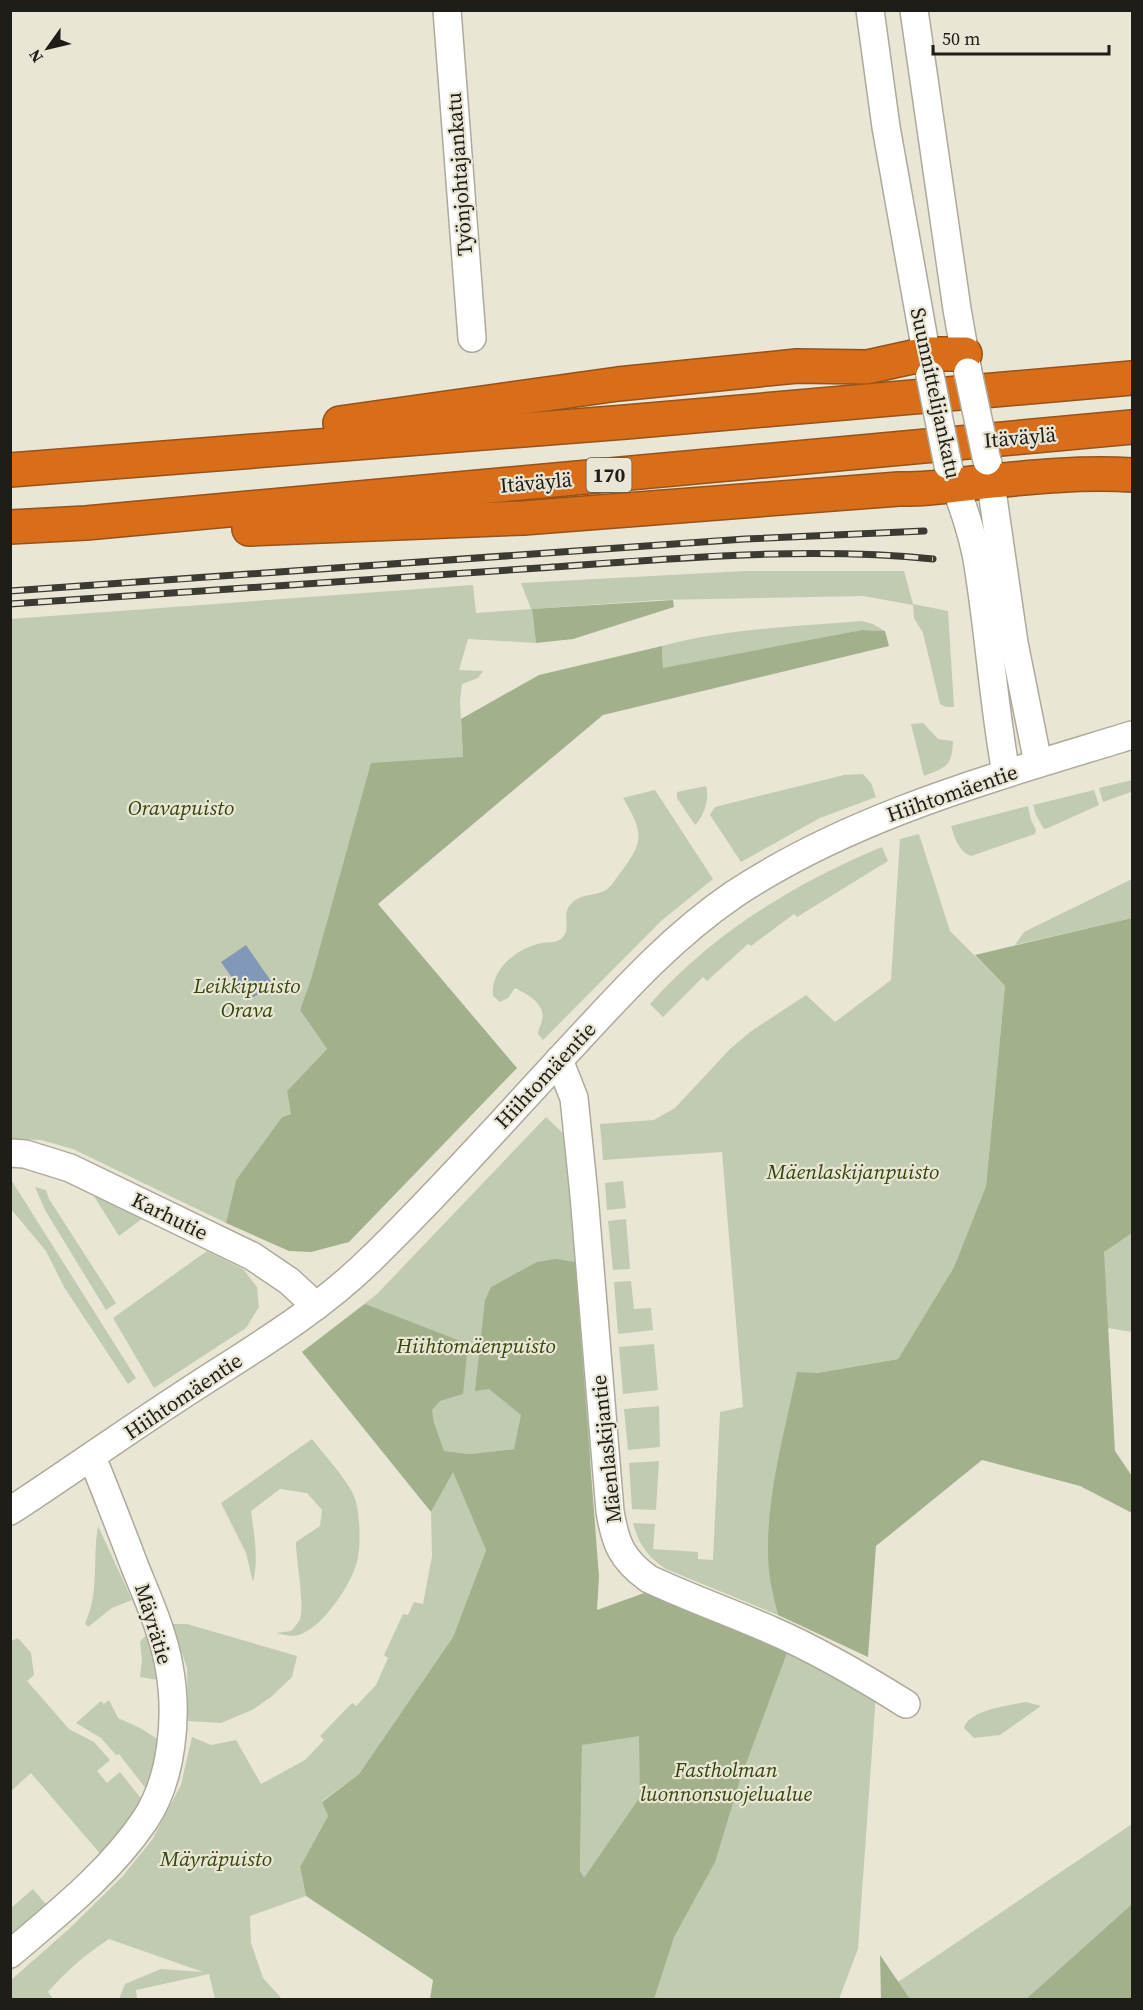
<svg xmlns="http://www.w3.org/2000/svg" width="1143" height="2010" font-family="'Source Serif 4',serif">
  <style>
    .green { fill: #c1cbb2 }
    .forest { fill: #a2b18b; fill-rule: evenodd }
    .water { fill: #8298b8 }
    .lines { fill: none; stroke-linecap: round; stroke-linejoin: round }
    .minor-casing { stroke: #adaa9b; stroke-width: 30 }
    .highway-casing { stroke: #975219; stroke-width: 36 }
    .minor { stroke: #fff; stroke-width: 27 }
    .highway { stroke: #d86e1a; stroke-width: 33 }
    .rail-casing { stroke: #3b3a33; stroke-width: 7 }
    .rail { stroke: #e9e6d6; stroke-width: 4.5; stroke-dasharray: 14; stroke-linecap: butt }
    .minor-bridge-casing { stroke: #adaa9b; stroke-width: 30; stroke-linecap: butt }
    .minor-bridge { stroke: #fff; stroke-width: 27 }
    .labels { text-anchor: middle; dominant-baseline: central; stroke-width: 4.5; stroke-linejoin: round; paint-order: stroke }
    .shield { fill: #e9e6d6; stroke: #5b5950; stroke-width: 1.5 }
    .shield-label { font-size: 20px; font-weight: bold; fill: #1e1d17 }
    .street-label { font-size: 21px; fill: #1e1d17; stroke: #e9e6d6 }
    .park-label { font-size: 21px; font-style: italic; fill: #35460b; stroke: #e9e6d6 }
  </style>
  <rect width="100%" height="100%" fill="#e9e6d6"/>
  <!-- green -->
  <g class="green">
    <polygon points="745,571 904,571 913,604 948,611 954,707 946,707 940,704 923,633 914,618 913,605 863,596 659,600 532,609 536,643 468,639 459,670 483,671 478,678 462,684 460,701 463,757 312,976 300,1010 327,1049 287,1091 291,1114 282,1117 236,1180 226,1223 73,1149 41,1140 11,1139 10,619 473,585 476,613 531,609 521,583"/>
    <path d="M 862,621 L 873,624 L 885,631 L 862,630 L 663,669 L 662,646 C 726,628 795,627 862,621 Z"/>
    <path d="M 923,723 L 938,739 L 953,741 C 952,767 946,767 924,776 L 911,724 Z"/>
    <polygon points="863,774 871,783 876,797 820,818 741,862 710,815 715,807 844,775"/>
    <polygon points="1132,780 1132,794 1131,792 1103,802 1099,788"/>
    <path d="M 706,786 C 710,798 704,816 695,825 L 677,798 L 677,792 Z"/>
    <path d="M 655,790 L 713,879 L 661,921 L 543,1040 L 538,1034 C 538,1029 541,1026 542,1020 C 546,1004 527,994 515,988 L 508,998 L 500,1002 L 493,996 C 490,969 517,948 542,943 C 549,942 558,943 563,937 C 572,927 560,914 572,903 C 584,892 594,897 606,890 C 612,886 616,878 621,872 C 645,840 643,832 623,798 Z"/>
    <polygon points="1094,790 1099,805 1048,828 1044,829 1036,815 1033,805"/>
    <path d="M 1028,806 L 1031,820 L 1036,830 L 1035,834 L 971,856 C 958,851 955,838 951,826 Z"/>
    <path d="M 919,834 L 950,931 L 1005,986 L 986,1186 L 954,1267 L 898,1359 L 817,1373 L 797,1373 L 770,1577 L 778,1615 L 666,1569 C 648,1557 639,1545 633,1523 L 655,1524 L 653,1549 L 698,1552 L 698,1559 L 713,1560 L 720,1412 L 743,1407 L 722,1152 L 603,1160 L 600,1124 L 654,1120 L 675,1108 L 730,1049 L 750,1032 L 806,995 L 835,1022 L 891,980 L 900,839 Z"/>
    <path d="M 882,847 L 888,861 L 797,917 L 794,914 L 751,946 L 748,944 L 707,981 L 703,977 L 663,1017 L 650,1004 C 713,933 795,883 882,847 Z"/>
    <polygon points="1132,879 1132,918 1015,945 1024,932"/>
    <polygon points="546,1117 565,1135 591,1460 514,1449 470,1454 444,1451 302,1352 377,1294"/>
    <polygon points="10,1178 136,1378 128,1384 64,1287 46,1251 11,1209"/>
    <polygon points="623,1181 626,1208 607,1210 605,1183"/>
    <polygon points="35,1187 46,1190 49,1199 116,1303 106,1310 45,1210"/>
    <polygon points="92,1193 143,1218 119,1236"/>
    <polygon points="626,1219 630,1269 613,1270 608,1221"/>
    <polygon points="1132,1233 1132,1332 1108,1328 1103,1252"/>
    <polygon points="207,1251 243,1269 257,1287 259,1307 246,1328 154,1388 113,1318"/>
    <polygon points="631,1281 634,1309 651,1308 653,1330 618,1334 614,1282"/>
    <polygon points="654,1344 658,1390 623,1394 619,1347"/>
    <polygon points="659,1406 660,1447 628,1450 624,1409"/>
    <path d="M 312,1439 C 324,1455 352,1484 356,1502 C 360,1517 361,1547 357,1562 C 351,1585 320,1633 294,1636 C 289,1636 282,1634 276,1633 L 291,1631 C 294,1628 298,1623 300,1619 C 305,1604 296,1561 296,1542 L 320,1526 L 322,1510 L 307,1493 L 280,1489 L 251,1511 C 254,1535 259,1558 253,1582 L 246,1553 L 221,1503 Z"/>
    <polygon points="659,1461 656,1510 632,1509 629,1463"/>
    <path d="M 453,1471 L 486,1550 L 453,1637 L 359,1774 L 322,1801 L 328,1816 L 300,1867 L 306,1896 L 250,1916 L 251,1943 L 263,1978 L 282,1999 L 215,1999 L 209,1974 L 136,1990 L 137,1999 L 119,1999 L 125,1984 L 161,1969 L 203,1972 L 109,1939 C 86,1954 66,1971 48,1992 L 53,1999 L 11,1999 L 10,1981 L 70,1928 L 122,1877 L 152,1840 L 181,1785 L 192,1737 L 211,1745 L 236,1740 L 261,1784 L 305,1760 L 324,1740 L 320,1736 L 352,1703 L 356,1706 L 376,1685 L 388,1658 L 384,1655 L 403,1614 L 408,1615 L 414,1602 L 423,1604 L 432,1556 L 431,1512 Z"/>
    <path d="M 98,1526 L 132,1600 L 112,1608 L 88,1627 L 85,1623 C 100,1593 92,1559 98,1526 Z"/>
    <polygon points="172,1624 187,1624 297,1656 292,1677 271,1697 252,1710 221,1723 188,1721 187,1668"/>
    <polygon points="147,1634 154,1654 158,1680 140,1677 142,1659 140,1642"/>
    <polygon points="18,1638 31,1653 34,1675 27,1681 69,1729 94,1742 110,1760 97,1771 107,1783 120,1772 143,1801 103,1857 31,1773 11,1791 11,1641"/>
    <polygon points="788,1650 876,1694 858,1949 839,1999 592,1999 580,1871 582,1745"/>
    <polygon points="109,1700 118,1718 140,1728 159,1740 147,1790 119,1754 116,1755 101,1738 76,1723 101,1701 104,1704"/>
    <path d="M 1026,1702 L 1041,1706 L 1000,1735 L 974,1738 L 964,1728 C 968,1710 1010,1705 1026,1702 Z"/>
    <polygon points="1132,1824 1132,1904 1026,1999 910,1999 898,1982"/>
    <polygon points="33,1889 50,1909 11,1943 11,1908"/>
  </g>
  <!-- forest -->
  <g class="forest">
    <polygon points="673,600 674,607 573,639 536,643 532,609"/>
    <polygon points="862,630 885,631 889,646 603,715 378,904 517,1068 349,1242 311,1252 289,1251 226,1223 236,1180 282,1117 291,1114 287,1091 327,1049 300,1010 312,976 371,763 463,757 461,719 539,675 662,646 663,668"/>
    <path d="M 1132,918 L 1132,1233 L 1104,1252 L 1115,1451 L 1132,1476 L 1132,1513 L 1080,1486 L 982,1460 L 876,1546 L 868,1657 L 778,1615 C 775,1603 772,1591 770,1579 C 761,1514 784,1436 797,1372 L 817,1373 L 898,1359 L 954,1267 L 986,1186 L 1005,986 L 975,955 Z"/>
    <path d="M 556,1259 L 575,1262 L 599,1577 L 597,1610 L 647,1592 L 788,1650 L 740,1780 L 715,1862 L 674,1937 L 654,1999 L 430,1999 L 433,1980 L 306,1896 L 300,1867 L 328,1816 L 322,1802 L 359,1774 L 453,1637 L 486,1550 L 453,1472 L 431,1512 L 302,1352 L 365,1304 L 468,1344 L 463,1394 L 440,1401 L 432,1410 L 434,1423 L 444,1451 L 470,1454 L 514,1449 L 521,1415 L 489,1389 L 475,1391 L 485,1300 L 491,1287 L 537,1262 ZM 639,1736 L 640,1797 L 584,1878 L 580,1871 L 582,1745 Z"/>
    <polygon points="1132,1904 1132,1999 1026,1999"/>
    <polygon points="880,1955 910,1999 881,1999"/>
  </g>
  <!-- water -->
  <polygon class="water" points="246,945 273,984 248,1001 221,962"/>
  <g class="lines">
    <!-- minor casing -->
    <g class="minor-casing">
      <g id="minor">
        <polyline points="447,10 472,338"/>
        <polyline points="870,10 886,127 930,374"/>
        <polyline points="914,10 957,309 968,372"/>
        <polyline points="988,463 1014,643 1038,763"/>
        <path d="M 948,466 C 959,496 971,527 977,559 C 989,630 993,702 1006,773"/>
        <path d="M 559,1060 L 574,1098 L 584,1195 L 610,1511 C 615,1543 622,1560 649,1579 C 690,1598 732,1613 773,1631 C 819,1651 863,1677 906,1704"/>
        <polyline points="10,1153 25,1154 70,1168 252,1256 289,1281 316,1306"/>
        <path d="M 10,1511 C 67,1474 121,1435 178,1398 C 243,1355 314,1315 370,1260 C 441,1191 508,1115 576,1042 C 624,990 673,936 733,895 C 853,815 996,777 1132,735"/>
        <path d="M 10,1954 C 58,1913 109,1873 145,1820 C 173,1778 178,1714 169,1666 C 163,1632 148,1599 135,1567 C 121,1530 107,1494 92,1457"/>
      </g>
    </g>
    <!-- highway casing -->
    <g class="highway-casing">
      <g id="highway">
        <polyline points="340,423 618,384 797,366 867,367 926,354 965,354"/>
        <polyline points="10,470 626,422 1132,378"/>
        <polyline points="10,527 86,523 1132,427"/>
        <path d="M 249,529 L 523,518 L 899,489 C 928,490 954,485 982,482 C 1032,477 1082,472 1132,475"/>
      </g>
    </g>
    <!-- minor -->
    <use href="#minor" class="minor"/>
    <!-- highway -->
    <use href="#highway" class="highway"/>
    <!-- rail casing -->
    <g class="rail-casing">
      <g id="rail">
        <polyline points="10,591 745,539 924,531"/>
        <path d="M 10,604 C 187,592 363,580 539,568 C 668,559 805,546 933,559"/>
      </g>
    </g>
    <!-- rail -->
    <use href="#rail" class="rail"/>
    <!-- minor-bridge casing -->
    <g class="minor-bridge-casing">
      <g id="minor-bridge">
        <polyline points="968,372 987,461"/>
        <polyline points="930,375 948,465"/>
      </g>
    </g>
    <!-- minor-bridge -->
    <use href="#minor-bridge" class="minor-bridge"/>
  </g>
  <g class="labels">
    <!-- shield labels -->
    <rect class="shield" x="586.5" y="458" width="45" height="34" rx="4.5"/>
    <g class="shield-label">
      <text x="609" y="475">170</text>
    </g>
    <!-- street labels -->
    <g class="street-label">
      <text transform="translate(459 174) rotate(-94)">Työnjohtajankatu</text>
      <text transform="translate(936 393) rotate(78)">Suunnittelijankatu</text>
      <text transform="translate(1020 437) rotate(-5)">Itäväylä</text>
      <text transform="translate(536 482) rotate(-5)">Itäväylä</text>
      <text transform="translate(952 793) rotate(-19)">Hiihtomäentie</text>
      <text transform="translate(545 1075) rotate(-47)">Hiihtomäentie</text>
      <text transform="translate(170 1216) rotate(26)">Karhutie</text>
      <text transform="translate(183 1396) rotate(-34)">Hiihtomäentie</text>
      <text transform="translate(606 1449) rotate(-96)">Mäenlaskijantie</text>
      <text transform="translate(154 1624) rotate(73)">Mäyrätie</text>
    </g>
    <!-- park labels -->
    <g class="park-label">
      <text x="181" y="807">Oravapuisto</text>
      <text x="247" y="985">Leikkipuisto<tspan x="247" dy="24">Orava</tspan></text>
      <text x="853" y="1171">Mäenlaskijanpuisto</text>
      <text x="476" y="1345">Hiihtomäenpuisto</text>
      <text x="726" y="1769">Fastholman<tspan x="726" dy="24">luonnonsuojelualue</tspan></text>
      <text x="216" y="1858">Mäyräpuisto</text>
    </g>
  </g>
  <!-- border -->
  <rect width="1143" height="2010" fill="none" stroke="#1e1d17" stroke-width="24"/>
  <!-- north arrow -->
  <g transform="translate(48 48) rotate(236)" stroke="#e9e6d6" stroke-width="4.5" paint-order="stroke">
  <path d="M0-4.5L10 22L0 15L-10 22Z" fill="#1e1d17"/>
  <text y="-9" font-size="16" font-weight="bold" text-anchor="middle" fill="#1e1d17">N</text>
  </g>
  <!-- scale -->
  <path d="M933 45v9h176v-9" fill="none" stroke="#1e1d17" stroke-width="3"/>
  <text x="942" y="45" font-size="18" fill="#1e1d17" stroke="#e9e6d6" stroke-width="4.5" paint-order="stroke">50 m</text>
</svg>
